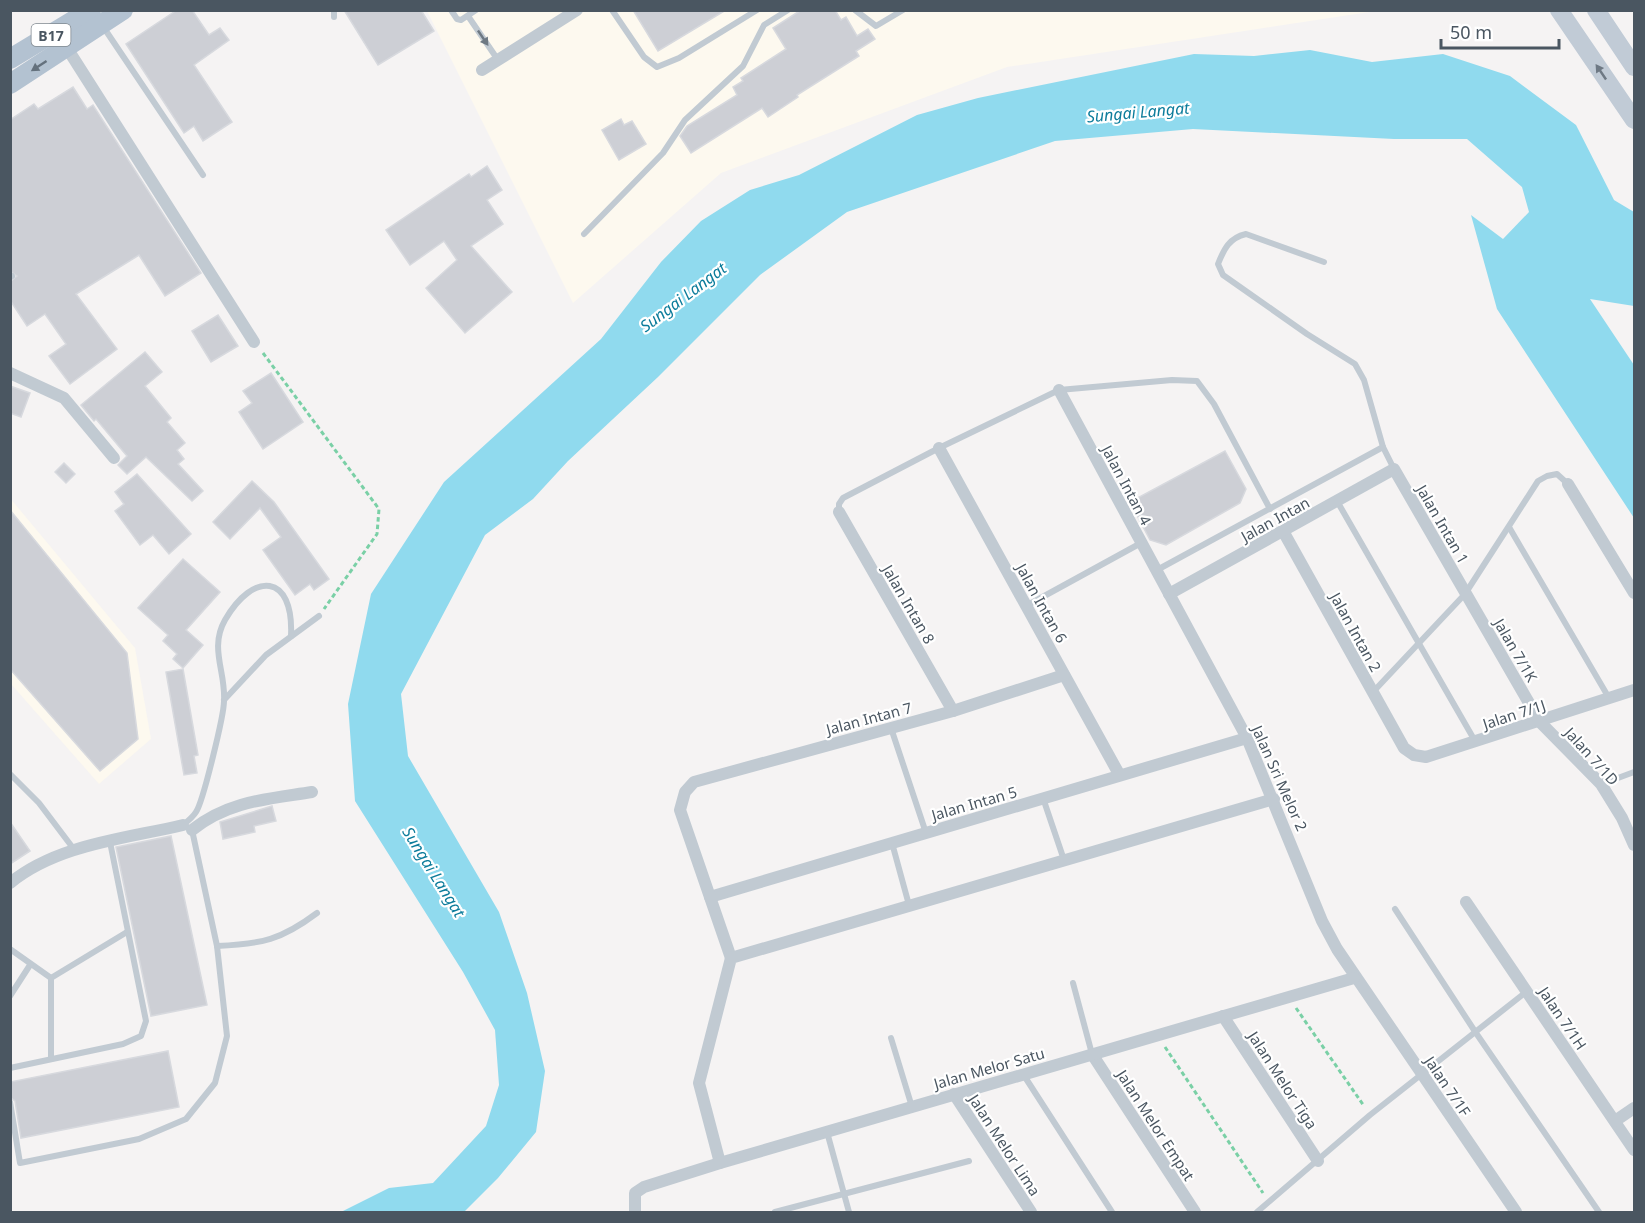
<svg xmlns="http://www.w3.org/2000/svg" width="1645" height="1223" font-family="'Noto Sans',sans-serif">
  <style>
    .commercial { fill: #fdf9ef }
    .water { fill: #90daee }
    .building { fill: #cdcfd5; stroke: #d7d9de; stroke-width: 1.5 }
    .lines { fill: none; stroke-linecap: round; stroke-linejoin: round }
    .path { stroke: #7ad0a6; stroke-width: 3; stroke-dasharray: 4.5 3; stroke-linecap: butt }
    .service { stroke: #c1cad2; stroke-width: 6 }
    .minor { stroke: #c1cad2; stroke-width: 12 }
    .secondary { stroke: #c1cbd6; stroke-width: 18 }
    .primary { stroke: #b3c2d1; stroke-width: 20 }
    .oneway { fill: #6e7983 }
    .oneway2 { fill: #64717d }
    .oneway3 { fill: #6e7984 }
    .labels { text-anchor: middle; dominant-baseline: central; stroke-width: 4.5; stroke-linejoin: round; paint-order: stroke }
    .shield { fill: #fff; stroke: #808990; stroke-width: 1.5 }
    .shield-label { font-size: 14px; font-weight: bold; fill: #4a5661 }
    .street-label { font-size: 15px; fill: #4a5661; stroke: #fff }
    .water-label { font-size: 16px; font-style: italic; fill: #0c7c9b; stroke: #fff }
  </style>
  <rect width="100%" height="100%" fill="#f5f3f3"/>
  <!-- commercial -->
  <g class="commercial">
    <polygon points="427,11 1376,11 1007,67 721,173 573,303"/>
    <polygon points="10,498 135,648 151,739 99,784 11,684"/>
  </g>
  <!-- water -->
  <polygon class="water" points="1310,50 1372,62 1443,54 1510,76 1576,125 1614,200 1634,212 1634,306 1590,299 1634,365 1634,518 1497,309 1471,215 1503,239 1529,212 1522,187 1467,139 1394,139 1193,129 1055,141 847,212 760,275 658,377 568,461 533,499 485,535 401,694 408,756 499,912 527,993 545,1071 536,1132 498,1178 464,1212 341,1212 389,1188 433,1183 486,1126 499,1085 495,1030 463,972 355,801 348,704 371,594 444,482 601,339 661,262 701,221 750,190 799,175 917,115 978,98 1194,54 1254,56"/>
  <!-- building -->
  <g class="building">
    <polygon points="177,10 192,10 209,35 220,28 229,40 194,65 232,122 203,141 194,126 184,133 126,44"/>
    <polygon points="344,10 421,10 434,31 378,65"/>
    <polygon points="633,10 726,10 658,51"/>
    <polygon points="801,10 835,10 841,20 846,17 857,36 868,29 875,39 856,51 859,56 797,95 798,97 768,117 762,108 691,153 680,136 687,126 737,95 733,87 743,81 741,78 786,49 773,28"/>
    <polygon points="73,87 87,109 93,105 201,273 165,296 139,255 76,294 117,349 70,384 49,356 66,344 45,314 27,326 10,300 10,282 17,276 10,271 10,120 34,104 38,109"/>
    <polygon points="621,119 624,125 632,121 646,144 619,160 602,130"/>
    <polygon points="487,166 502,190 487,200 503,224 471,246 512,292 465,333 426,288 457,260 444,241 410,265 386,230 469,174 471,177"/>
    <polygon points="218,315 238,346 211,362 192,331"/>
    <polygon points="145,352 162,372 145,386 171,418 167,422 185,443 177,450 184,459 178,464 203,491 192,501 146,457 127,474 118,465 127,456 96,419 94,421 81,405"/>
    <polygon points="271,373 303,422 263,449 239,412 252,403 243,391"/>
    <polygon points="10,386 30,393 21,417 10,413"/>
    <polygon points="1225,451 1246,489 1240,503 1166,545 1150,540 1130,502"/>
    <polygon points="64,463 75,474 66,483 55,472"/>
    <polygon points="137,474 191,534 169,554 153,535 140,545 115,511 124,504 115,492"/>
    <polygon points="252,481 274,502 329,579 314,590 310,584 295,595 263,550 281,537 260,508 230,539 213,522"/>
    <polygon points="10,510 127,653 138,739 100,771 10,669"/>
    <polygon points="183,559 220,592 186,630 203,645 183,668 173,659 177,654 163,641 168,635 138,608"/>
    <polygon points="183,669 198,755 194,756 197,773 184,775 166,672"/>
    <polygon points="272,806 276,821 254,826 255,832 223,839 220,822"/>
    <polygon points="10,822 30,851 10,864"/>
    <polygon points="171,836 207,1005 151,1016 116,847"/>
    <polygon points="168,1051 179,1107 21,1138 15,1101 10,1097 10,1082"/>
  </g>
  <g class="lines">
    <!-- path -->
    <g class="path">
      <polyline points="263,353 379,509 377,534 324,609"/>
      <polyline points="1296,1008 1364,1106"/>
      <polyline points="1165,1047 1263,1193"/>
    </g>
    <!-- service -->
    <g class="service">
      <polyline points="451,10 457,19 461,20 476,10"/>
      <polyline points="612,10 644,57 657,67 679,58 757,10"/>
      <polyline points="855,10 876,26 903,10"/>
      <polyline points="468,16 498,60"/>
      <polyline points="334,17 334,10"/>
      <polyline points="102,25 203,175"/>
      <polyline points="584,234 663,153 685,120 743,66 764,25 788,10"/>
      <path d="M 1324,262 L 1246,234 C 1229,238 1224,249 1218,264 L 1223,275 L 1307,334 L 1355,364 L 1364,380 L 1383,447 L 1394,469"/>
      <polyline points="10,277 12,276"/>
      <polyline points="1337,501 1475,741"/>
      <polyline points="839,512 839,504 843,498 939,448 1059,390 1172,380 1197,381 1214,404 1270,509"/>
      <polyline points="1509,527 1609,698"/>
      <polyline points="1157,570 1383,447"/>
      <polyline points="1026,606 1141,543"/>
      <polyline points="1373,692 1465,594 1538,481 1547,476 1557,474 1568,484"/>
      <polyline points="224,700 266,655 319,616"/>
      <polyline points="891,728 926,833"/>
      <polyline points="10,774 39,803 73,848"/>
      <polyline points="1602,784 1634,772"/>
      <polyline points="1043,798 1064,860"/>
      <polyline points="892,843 909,905"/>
      <polyline points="1395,909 1476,1033 1599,1212"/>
      <path d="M 217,946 C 262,944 281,940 317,913"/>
      <polyline points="10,949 51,978"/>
      <polyline points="1073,983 1092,1054"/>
      <polyline points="10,996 30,965"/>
      <polyline points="891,1038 912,1107"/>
      <polyline points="51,1059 51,978 127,932"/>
      <polyline points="10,1068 123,1044 141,1036 146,1021 110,842"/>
      <polyline points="1023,1074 1112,1212"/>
      <path d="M 10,1102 L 20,1163 L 139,1139 L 186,1119 L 215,1083 L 227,1036 L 217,946 L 192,830 L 183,825 C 188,821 193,817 196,812 C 203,802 224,715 224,701 C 226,672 209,648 225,620 C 253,571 294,573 291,636"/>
      <polyline points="827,1132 849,1212"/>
      <polyline points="775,1212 969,1161"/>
      <polyline points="1257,1212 1370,1115 1526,992"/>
    </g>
    <!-- minor -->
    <g class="minor">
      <polyline points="67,48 254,342"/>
      <polyline points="482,70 577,10"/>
      <polyline points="10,373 64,398 114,458"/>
      <polyline points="1059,390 1247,738 1322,921 1337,949 1516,1212"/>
      <polyline points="939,448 1119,774"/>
      <polyline points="1568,484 1634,593"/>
      <polyline points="839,512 953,711"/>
      <polyline points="1283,531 1404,748 1414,755 1426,757 1634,690"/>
      <polyline points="1169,594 1394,469 1540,722 1601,784 1622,818 1634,845"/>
      <path d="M 192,830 C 228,801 268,799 312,792"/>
      <path d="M 10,883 C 58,844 125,839 183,825"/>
      <polyline points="710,897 1247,738"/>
      <polyline points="1466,902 1634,1150"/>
      <polyline points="731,958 680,810 685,792 694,782 953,711 1064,675"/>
      <polyline points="1223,1016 1318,1161"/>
      <polyline points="1092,1054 1195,1212"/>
      <polyline points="954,1094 1031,1212"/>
      <polyline points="1615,1121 1634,1108"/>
      <polyline points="720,1163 699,1083 731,958 1274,799"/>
      <polyline points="635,1212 635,1193 644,1187 720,1163 1354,978"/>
    </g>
    <!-- secondary -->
    <g class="secondary">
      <polyline points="1559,10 1634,120"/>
      <polyline points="1596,10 1634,67"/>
    </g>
    <!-- primary -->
    <g class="primary">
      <polyline points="10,59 91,10"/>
      <polyline points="10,84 123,10"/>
    </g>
  </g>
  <!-- one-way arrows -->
  <defs><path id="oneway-solid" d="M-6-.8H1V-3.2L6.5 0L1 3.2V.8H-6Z" transform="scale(1.5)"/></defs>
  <use class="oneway" href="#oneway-solid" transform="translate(483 38) rotate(56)"/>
  <use class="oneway2" href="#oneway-solid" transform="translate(39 66) rotate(147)"/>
  <use class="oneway3" href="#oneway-solid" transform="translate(1601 72) rotate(-124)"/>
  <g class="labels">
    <!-- shield labels -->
    <rect class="shield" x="31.5" y="24" width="39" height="22" rx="4.5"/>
    <g class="shield-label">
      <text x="51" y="35">B17</text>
    </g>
    <!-- street labels -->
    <g class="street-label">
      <text transform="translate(1127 485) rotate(62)">Jalan Intan 4</text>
      <text transform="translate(1275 519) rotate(-29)">Jalan Intan</text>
      <text transform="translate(1443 524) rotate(60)">Jalan Intan 1</text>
      <text transform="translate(1042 603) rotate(61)">Jalan Intan 6</text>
      <text transform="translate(909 604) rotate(60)">Jalan Intan 8</text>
      <text transform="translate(1356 632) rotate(61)">Jalan Intan 2</text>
      <text transform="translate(1516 650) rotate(60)">Jalan 7/1K</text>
      <text transform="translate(1514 714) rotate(-18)">Jalan 7/1J</text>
      <text transform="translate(869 718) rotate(-15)">Jalan Intan 7</text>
      <text transform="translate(1592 756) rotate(48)">Jalan 7/1D</text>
      <text transform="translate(1280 778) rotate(66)">Jalan Sri Melor 2</text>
      <text transform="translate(974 803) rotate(-16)">Jalan Intan 5</text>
      <text transform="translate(1563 1018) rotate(56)">Jalan 7/1H</text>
      <text transform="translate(989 1068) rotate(-16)">Jalan Melor Satu</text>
      <text transform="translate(1283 1080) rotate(57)">Jalan Melor Tiga</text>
      <text transform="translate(1448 1086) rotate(56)">Jalan 7/1F</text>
      <text transform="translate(1156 1125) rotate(57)">Jalan Melor Empat</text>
      <text transform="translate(1005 1145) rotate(57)">Jalan Melor Lima</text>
    </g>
    <!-- water labels -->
    <g class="water-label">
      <text transform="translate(1138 112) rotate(-5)">Sungai Langat</text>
      <text transform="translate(683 297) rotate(-37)">Sungai Langat</text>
      <text transform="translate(434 872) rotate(58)">Sungai Langat</text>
    </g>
  </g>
  <!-- border -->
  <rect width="1645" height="1223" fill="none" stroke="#4a5661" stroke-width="24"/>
  <!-- scale -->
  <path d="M1441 39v9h118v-9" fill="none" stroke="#4a5661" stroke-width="3"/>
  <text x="1450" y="39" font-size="18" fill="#4a5661" stroke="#ffffff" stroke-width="4.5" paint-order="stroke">50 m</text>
</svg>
